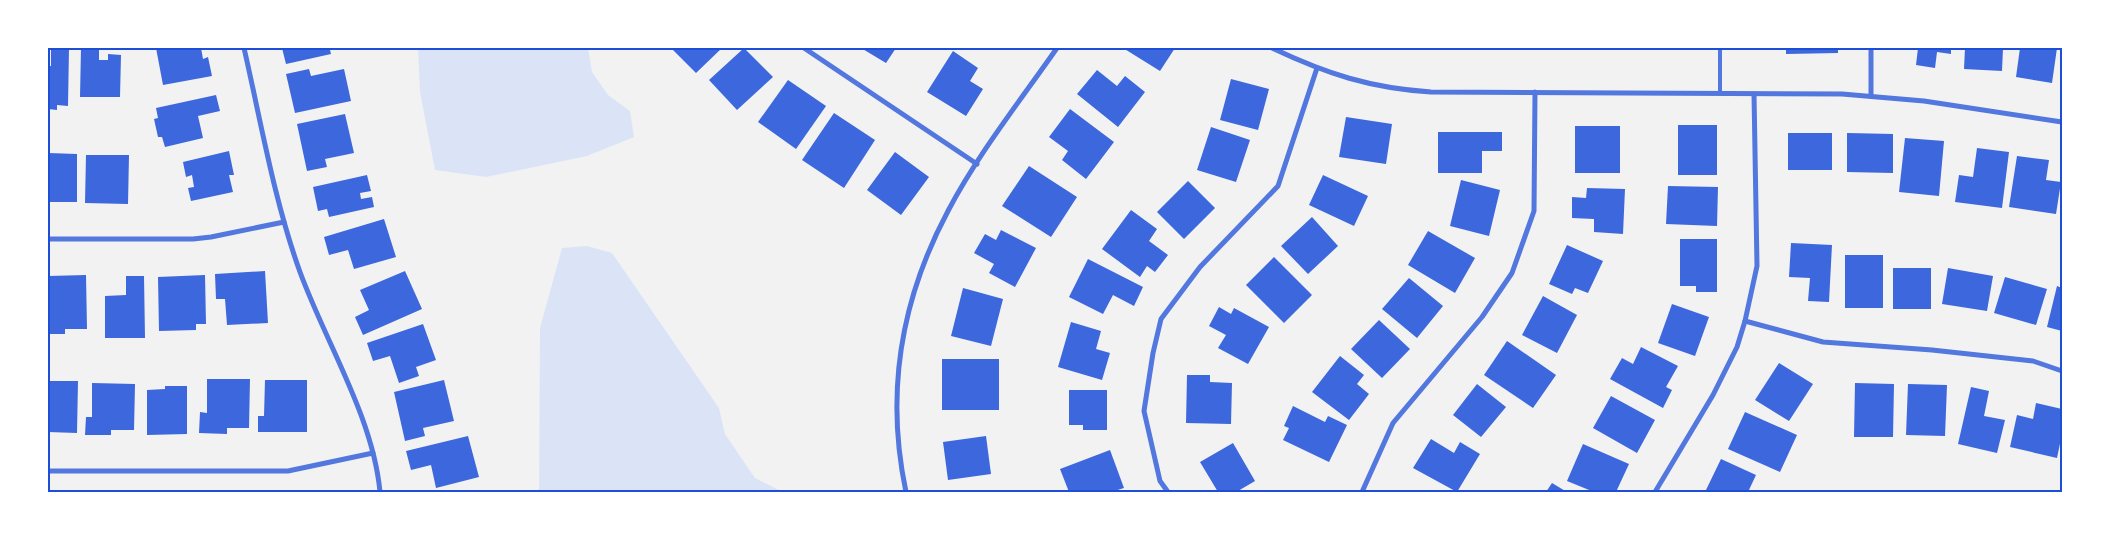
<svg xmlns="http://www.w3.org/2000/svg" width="2110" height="540" font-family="Figtree,sans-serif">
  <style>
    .green { fill: #dbe4f7 }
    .building { fill: #3d67dc }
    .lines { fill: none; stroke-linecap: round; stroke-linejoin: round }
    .service { stroke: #5277de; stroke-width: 4 }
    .minor { stroke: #5277de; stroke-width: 5 }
    .neatline { fill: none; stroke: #1d4ed8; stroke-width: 2 }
  </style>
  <rect width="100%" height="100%" fill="#f2f2f2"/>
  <!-- green -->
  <g class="green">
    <polygon points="418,48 588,48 592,72 608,95 630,111 634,137 587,156 486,177 435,170 420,92"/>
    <polygon points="587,246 612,253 719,408 725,434 755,478 783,492 539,492 540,328 562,248"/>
  </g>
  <!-- building -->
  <g class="building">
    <polygon points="51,48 69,48 68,106 57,105 57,110 48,109 48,66 51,66"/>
    <polygon points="81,48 99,48 99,60 108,60 108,54 121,55 120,97 80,97"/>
    <polygon points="156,48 201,48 203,59 208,57 212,76 163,85"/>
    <polygon points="282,48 336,48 330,50 331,54 286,64"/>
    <polygon points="671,48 722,48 696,73"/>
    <polygon points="744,48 773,77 737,110 709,80"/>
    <polygon points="861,48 896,48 886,63"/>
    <polygon points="1123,48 1175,48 1160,71"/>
    <polygon points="1786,48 1838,48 1838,53 1786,54"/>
    <polygon points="1918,48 1951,48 1951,54 1937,52 1935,68 1916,65"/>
    <polygon points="1965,48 2003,48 2002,71 1964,69"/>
    <polygon points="2020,48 2057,48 2052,83 2016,77"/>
    <polygon points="953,51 978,68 970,81 983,89 966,116 927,92"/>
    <polygon points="309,69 311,76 344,69 351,101 295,113 286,74"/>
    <polygon points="1097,70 1117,86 1125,76 1145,92 1118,127 1077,94"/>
    <polygon points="1231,79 1269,89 1258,130 1220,120"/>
    <polygon points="788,80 826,106 796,149 758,122"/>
    <polygon points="216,95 220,111 198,116 203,138 165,147 162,137 158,137 154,119 158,118 156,108"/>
    <polygon points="1070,109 1114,142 1086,179 1062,160 1068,151 1049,137"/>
    <polygon points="834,113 875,140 844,188 802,160"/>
    <polygon points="345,114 354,153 325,159 327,167 307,171 297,124"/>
    <polygon points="1346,117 1392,124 1386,164 1339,157"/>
    <rect x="1678" y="125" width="39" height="50"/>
    <rect x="1575" y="126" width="45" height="47"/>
    <polygon points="1211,127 1250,140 1236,182 1197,170"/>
    <polygon points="1438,132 1502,132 1502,151 1482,151 1482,173 1438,173"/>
    <rect x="1788" y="133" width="44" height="37"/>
    <polygon points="1847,133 1893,134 1893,173 1847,172"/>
    <polygon points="1905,138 1944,141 1939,196 1899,192"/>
    <polygon points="1977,148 2009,152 2002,208 1955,202 1959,175 1973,177"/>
    <polygon points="229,151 234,175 229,175 233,192 191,201 188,188 194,187 192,175 186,177 183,162"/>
    <polygon points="895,152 929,177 901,215 867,190"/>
    <polygon points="48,153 77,154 77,202 48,202"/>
    <polygon points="86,155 129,155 128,204 85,203"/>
    <polygon points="2017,156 2049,160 2046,180 2061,182 2056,214 2009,207"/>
    <polygon points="1029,166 1077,197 1051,237 1002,206"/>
    <polygon points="367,175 371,191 360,193 361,199 372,197 374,207 329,217 327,209 318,211 313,187"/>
    <polygon points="1323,175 1368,196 1354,226 1309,205"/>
    <polygon points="1461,180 1500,190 1489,236 1450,226"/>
    <polygon points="1188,181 1215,208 1184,239 1157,212"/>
    <polygon points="1668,186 1718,187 1717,226 1666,224"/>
    <polygon points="1587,188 1625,189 1623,234 1594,232 1594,219 1572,218 1572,197 1586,198"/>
    <polygon points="1131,210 1157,229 1149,241 1168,255 1155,272 1147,266 1140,277 1102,249"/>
    <polygon points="1312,217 1338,246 1308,274 1281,246"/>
    <polygon points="384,219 396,257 354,269 348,250 329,255 324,237"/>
    <polygon points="1001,230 1036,248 1015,287 989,273 994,264 974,253 985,234 996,240"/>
    <polygon points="1428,231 1475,258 1455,293 1408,265"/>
    <polygon points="1680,239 1717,239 1717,292 1696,292 1696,286 1680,286"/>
    <polygon points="1791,243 1832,245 1829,302 1808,301 1810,278 1789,277"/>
    <polygon points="1567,245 1603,261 1588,293 1575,288 1572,294 1549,284"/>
    <rect x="1845" y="255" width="38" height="53"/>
    <polygon points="1274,257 1312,295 1284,323 1246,285"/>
    <polygon points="1088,259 1143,287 1134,306 1113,295 1103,314 1069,297"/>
    <rect x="1893" y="268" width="38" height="41"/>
    <polygon points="1948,268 1993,276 1987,311 1942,304"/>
    <polygon points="265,271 268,323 227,325 225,299 216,299 215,274"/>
    <polygon points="405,271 422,309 363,335 355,317 369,310 360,290"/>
    <polygon points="86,275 87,329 65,329 65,334 48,334 48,276"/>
    <polygon points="205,275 206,324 196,324 196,330 159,331 158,277"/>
    <polygon points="126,276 144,276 145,338 105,338 105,296 126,295"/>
    <polygon points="2005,277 2047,289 2036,325 1994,313"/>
    <polygon points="1409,278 1443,306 1417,338 1382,309"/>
    <polygon points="2057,286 2062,288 2062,331 2047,327"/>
    <polygon points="963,288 1003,299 991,346 951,336"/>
    <polygon points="1543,296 1577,315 1557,353 1522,335"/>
    <polygon points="1672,304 1709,317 1695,356 1658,343"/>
    <polygon points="1219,307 1231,314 1234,308 1269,327 1248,364 1218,348 1226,335 1209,326"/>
    <polygon points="1379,320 1410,349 1382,378 1351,349"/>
    <polygon points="1071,322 1101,331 1096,349 1110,353 1102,380 1058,367"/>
    <polygon points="423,324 436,360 416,367 419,376 399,383 390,356 373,361 367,343"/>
    <polygon points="1507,341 1556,375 1533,408 1484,375"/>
    <polygon points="1641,347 1678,366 1666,387 1672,390 1663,408 1610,379 1622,358 1633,364"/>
    <polygon points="1340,356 1364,375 1357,384 1369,394 1349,420 1312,392"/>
    <rect x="942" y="359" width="57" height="51"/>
    <polygon points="1779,363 1813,384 1789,421 1755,400"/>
    <polygon points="1187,375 1210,375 1210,382 1232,383 1231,424 1186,423"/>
    <polygon points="207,379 250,379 249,428 227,428 227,434 199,433 200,412 207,413"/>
    <polygon points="265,380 307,380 307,432 258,432 258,416 264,416"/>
    <polygon points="444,380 454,421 423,428 425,436 405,441 394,392"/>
    <polygon points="48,381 78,381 77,433 48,432"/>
    <polygon points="92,383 135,384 134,430 111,430 111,435 85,435 86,417 92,417"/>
    <polygon points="1855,383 1894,384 1893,437 1854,437"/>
    <polygon points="1477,384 1506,407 1481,437 1453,415"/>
    <polygon points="1908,384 1947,385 1945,436 1906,435"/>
    <polygon points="165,386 187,386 187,434 147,435 147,390 165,389"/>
    <polygon points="1971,387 1989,391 1984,416 2005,420 1997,453 1958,444"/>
    <polygon points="1069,390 1107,390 1107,430 1083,430 1083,425 1069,425"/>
    <polygon points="1611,396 1655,420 1637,453 1593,428"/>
    <polygon points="2036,403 2062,409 2062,434 2057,458 2010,447 2017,415 2033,419"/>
    <polygon points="1293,406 1325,422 1328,416 1347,425 1329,462 1283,440 1289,428 1284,426"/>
    <polygon points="1745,412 1797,435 1780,472 1728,449"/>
    <polygon points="468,436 479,477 436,488 431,465 411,470 406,451"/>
    <polygon points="986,436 991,474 948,480 943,442"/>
    <polygon points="1431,439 1454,453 1460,442 1480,454 1457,492 1413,468"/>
    <polygon points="1233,443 1255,481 1238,491 1239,492 1218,492 1200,462"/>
    <polygon points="1583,444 1629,464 1616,492 1594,492 1567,481"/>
    <polygon points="1110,450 1124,488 1111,492 1069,492 1060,469"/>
    <polygon points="1721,459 1756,475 1748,492 1705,492"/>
    <polygon points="1552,483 1567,492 1546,492"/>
  </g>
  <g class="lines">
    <!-- service -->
    <polyline class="service" points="1720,48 1720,93"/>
    <!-- minor -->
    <g class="minor">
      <path d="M 244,48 C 261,122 274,200 300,272 C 326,343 373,417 380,492"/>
      <polyline points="804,48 977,164"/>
      <path d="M 1272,48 C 1327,74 1370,88 1431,92 L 1842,94 L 1924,101 L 2062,122"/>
      <polyline points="1871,48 1871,96"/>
      <polyline points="48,239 193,239 211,237 284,222"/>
      <polyline points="1745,321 1823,342 1932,350 2033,361 2062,371"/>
      <polyline points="48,471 288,471 373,453"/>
      <path d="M 906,492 C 885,393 900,301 948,211 C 978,154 1020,101 1057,48"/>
      <polyline points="1168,492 1160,481 1144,411 1153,353 1161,319 1200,267 1278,186 1317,68"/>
      <polyline points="1362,492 1393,423 1482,317 1512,273 1534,211 1535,92"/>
      <polyline points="1655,492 1713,395 1737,347 1745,321 1757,266 1754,94"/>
    </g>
  </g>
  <!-- border -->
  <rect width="2110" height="540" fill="none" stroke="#ffffff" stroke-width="98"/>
  <rect x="49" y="49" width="2012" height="442" class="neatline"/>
</svg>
